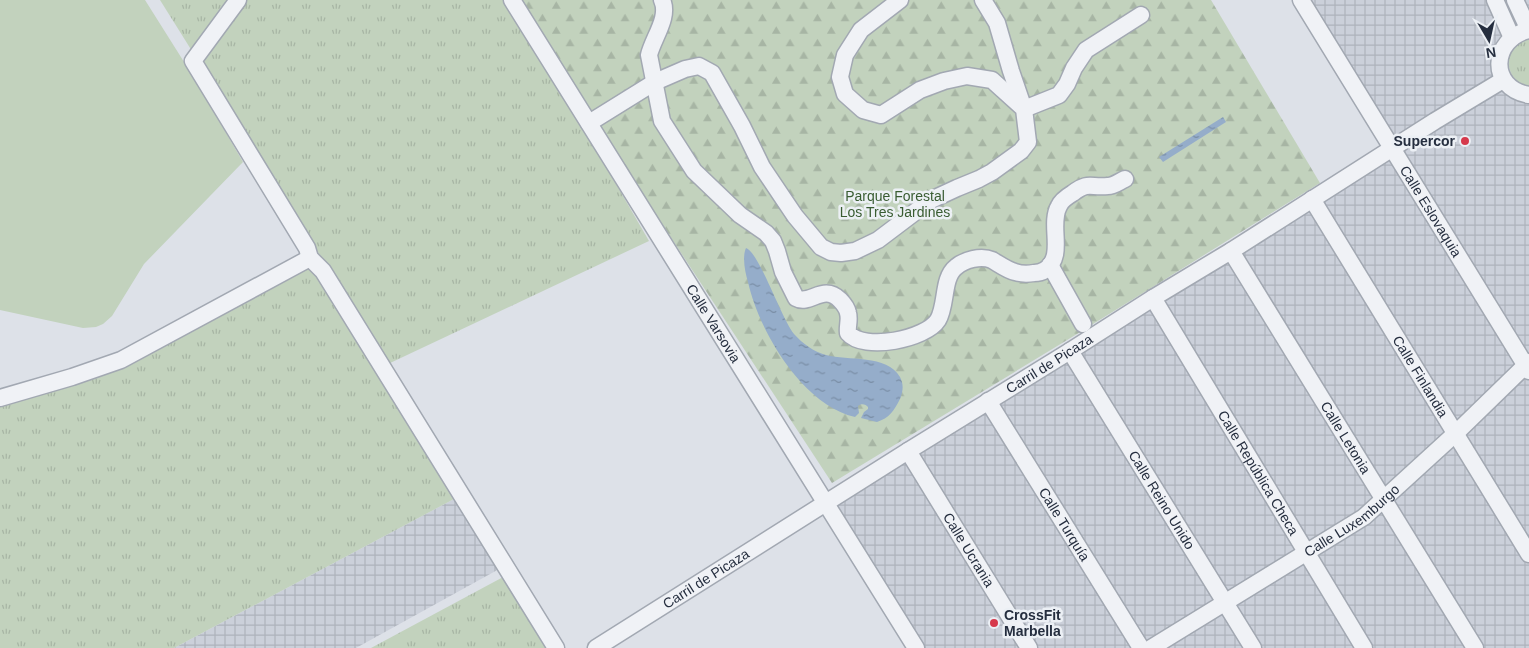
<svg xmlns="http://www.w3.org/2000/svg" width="1529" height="648" font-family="Helvetica,sans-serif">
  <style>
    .industrial { fill: url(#industrial-grid) }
    .grass { fill: url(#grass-tufts) }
    .forest { fill: url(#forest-firs) }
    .pitch { fill: #c2d2bd }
    .water { fill: url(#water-ripples) }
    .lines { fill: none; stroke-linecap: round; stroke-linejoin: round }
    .minor-casing { stroke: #a2a8b2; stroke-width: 19 }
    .minor { stroke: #f0f2f6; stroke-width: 16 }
    .poi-dot { fill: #d6394c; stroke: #ecf0f5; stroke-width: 2 }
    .labels { text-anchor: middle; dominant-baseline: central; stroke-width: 5; stroke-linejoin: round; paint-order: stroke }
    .poi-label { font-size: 14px; font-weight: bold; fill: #252e3f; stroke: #ecf0f5; text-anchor: end }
    .park-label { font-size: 14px; fill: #395c32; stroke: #ecf0f5 }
    .street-label { font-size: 14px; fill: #252e3f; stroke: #ecf0f5 }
  </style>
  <defs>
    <pattern id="industrial-grid" width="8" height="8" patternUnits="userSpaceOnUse" patternTransform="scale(1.25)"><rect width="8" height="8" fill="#cbd0da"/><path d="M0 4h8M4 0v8" fill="none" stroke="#aeb3bc"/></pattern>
    <pattern id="grass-tufts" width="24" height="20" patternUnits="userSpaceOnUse" patternTransform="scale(1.25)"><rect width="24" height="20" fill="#c2d2bd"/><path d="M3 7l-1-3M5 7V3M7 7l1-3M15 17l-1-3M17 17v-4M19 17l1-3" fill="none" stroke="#a7b5a4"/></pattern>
    <pattern id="forest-firs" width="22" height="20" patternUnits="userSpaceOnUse" patternTransform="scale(1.25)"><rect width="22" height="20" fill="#c2d2bd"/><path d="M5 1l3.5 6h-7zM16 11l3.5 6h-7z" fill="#a7b5a4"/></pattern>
    <pattern id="water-ripples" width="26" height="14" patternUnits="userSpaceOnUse" patternTransform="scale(1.25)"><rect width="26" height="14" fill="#95adca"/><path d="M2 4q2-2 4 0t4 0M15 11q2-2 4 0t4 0" fill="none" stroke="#798da5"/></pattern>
  </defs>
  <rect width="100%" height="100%" fill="#dde1e8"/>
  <!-- industrial -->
  <g class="industrial">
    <polygon points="1301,0 1529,0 1529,648 916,648 826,504 1392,148"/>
    <polygon points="454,499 501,568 356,648 174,648"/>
  </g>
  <!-- grass -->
  <g class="grass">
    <polygon points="160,0 504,0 578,118 649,241 388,364"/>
    <path d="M 1529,38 L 1529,87 C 1510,84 1502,60 1515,46 C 1518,42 1524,40 1529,38 Z"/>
    <polygon points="305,265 315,272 454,499 174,648 0,648 0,403 124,366"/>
    <polygon points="505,576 549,648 371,648"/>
  </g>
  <!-- forest -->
  <polygon class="forest" points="515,0 1211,0 1320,183 1077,334 832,483"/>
  <!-- pitch -->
  <polygon class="pitch" points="0,0 145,0 191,73 243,162 144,264 112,316 103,324 96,327 83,328 0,310"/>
  <!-- water -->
  <g class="water">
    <polygon points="1223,117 1226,122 1163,162 1159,157"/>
    <path d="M 746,248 C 759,252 781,318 794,334 C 802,343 814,352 826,355 C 848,361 887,354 900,377 C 904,385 903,391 900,399 C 894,411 889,418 877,422 L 861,418 L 864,412 L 868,409 L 868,407 C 866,404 861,403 858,406 L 859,413 L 855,417 C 802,405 759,331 748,282 C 745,272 742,257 746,248 Z"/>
  </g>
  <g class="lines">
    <!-- minor casing -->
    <g class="minor-casing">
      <g id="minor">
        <polyline points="238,0 193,61 307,248 310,258 323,271 556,648"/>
        <path id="s1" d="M 512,0 L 916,648"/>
        <path d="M 662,0 C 670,17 653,38 649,55 L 662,121 L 694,171 L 740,215 L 766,233 L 773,241 L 777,251 L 783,272 L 796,298 C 810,306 823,283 840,300 C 844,304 847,308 848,313 C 850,320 847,326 848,333 C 864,352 926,339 938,320 C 947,305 942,278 956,267 C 964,260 981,255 992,260 C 999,264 1007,270 1015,272 C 1021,274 1028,274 1034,273 C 1037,273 1042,272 1045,270 C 1066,256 1048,225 1059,206 C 1061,201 1068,196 1073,193 C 1089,181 1090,188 1108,186 C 1114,186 1120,181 1125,179"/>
        <polyline points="983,0 997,23 1011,71 1024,109 1059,95 1067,84 1074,68 1086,50 1141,15"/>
        <path id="s2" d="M 1301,0 L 1529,371"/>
        <polyline points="1495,0 1512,38"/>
        <polyline points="1515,0 1529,30"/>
        <path d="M 1529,30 C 1491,39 1488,88 1529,95"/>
        <polyline points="589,123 655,82 685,69 699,66 712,73 742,126 762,167 795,216 821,247 831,252 841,253 855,251 878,240 931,200 957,188 979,179 992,172 1021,151 1028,142 1024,109 992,80 967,76 944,81 920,90 881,115 863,110 845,94 840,77 845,55 861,30 900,0"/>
        <path id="s3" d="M 1312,199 L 1529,554"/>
        <path id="s4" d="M 1231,251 L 1475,648"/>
        <polyline points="1050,265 1083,324"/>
        <path id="s5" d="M 1153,298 L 1364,648"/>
        <path id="s6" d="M 1070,351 L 1253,648"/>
        <polyline points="0,398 72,377 121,360 310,258"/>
        <path id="s7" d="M 988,401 L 1141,648"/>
        <path id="s8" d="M 908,451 L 1029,648"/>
        <path id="s9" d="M 596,648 L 908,451 L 1070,351 L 1153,298 L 1231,251 L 1435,121 L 1503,80"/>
        <path id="s10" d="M 1151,648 L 1364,517 L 1456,433 L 1529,362"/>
      </g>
    </g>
    <!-- minor -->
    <use href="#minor" class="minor"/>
  </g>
  <!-- markers -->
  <g class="poi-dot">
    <circle cx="1465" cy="141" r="5"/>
    <circle cx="994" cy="623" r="5"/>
  </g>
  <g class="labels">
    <!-- poi labels -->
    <g class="poi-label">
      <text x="1455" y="141">Supercor</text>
      <text x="1004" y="615" text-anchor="start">CrossFit<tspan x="1004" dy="16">Marbella</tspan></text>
    </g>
    <!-- park labels -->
    <g class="park-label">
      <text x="895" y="196">Parque Forestal<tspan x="895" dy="16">Los Tres Jardines</tspan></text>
    </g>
    <!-- street labels -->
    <g class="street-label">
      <text stroke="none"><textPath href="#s2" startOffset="248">Calle Eslovaquia</textPath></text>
      <text stroke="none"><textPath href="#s1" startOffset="381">Calle Varsovia</textPath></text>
      <text stroke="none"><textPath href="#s9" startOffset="535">Carril de Picaza</textPath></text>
      <text stroke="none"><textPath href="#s3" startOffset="208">Calle Finlandia</textPath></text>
      <text stroke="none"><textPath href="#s4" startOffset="219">Calle Letonia</textPath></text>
      <text stroke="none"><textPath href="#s5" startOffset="204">Calle República Checa</textPath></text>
      <text stroke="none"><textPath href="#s6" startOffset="175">Calle Reino Unido</textPath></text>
      <text stroke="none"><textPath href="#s10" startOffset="238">Calle Luxemburgo</textPath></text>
      <text stroke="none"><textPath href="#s7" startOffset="145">Calle Turquía</textPath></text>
      <text stroke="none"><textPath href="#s8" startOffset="116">Calle Ucrania</textPath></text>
      <text stroke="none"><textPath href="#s9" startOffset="130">Carril de Picaza</textPath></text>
    </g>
  </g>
  <!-- north arrow -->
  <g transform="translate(1489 40) rotate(171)" stroke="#ecf0f5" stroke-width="4" paint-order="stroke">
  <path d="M0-4L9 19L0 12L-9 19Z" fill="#252e3f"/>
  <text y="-8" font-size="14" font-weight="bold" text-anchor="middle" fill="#252e3f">N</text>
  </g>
</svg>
